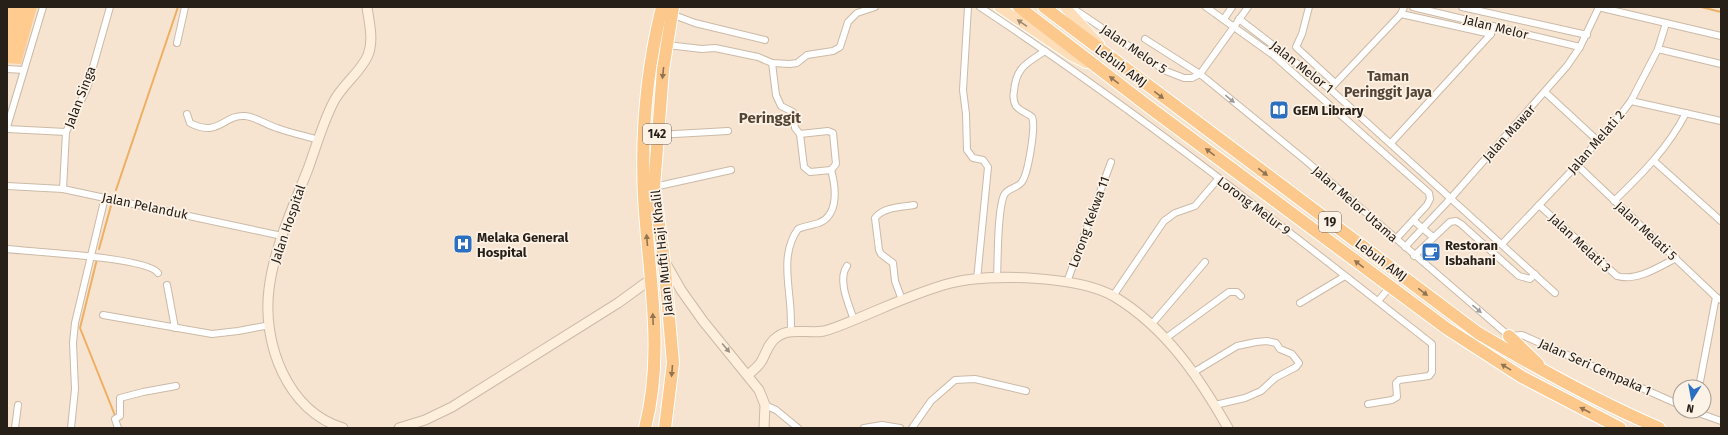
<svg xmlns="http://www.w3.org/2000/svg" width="1728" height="435" font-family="'Fira Sans',sans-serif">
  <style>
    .green { fill: #ffcb8f }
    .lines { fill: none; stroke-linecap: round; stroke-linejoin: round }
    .stream { stroke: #eeaf62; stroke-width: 2 }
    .street-casing { stroke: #cbbaa7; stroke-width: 8 }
    .secondary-casing { stroke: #cbbaa7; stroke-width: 11 }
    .primary-casing { stroke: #fff; stroke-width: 12 }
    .highway-casing { stroke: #fff; stroke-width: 14 }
    .street { stroke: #fff; stroke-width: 6 }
    .secondary { stroke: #feeedc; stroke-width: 9 }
    .primary { stroke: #fedeb9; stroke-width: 10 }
    .highway { stroke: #fdc88b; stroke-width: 12 }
    .oneway { fill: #9d8871 }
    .oneway2 { fill: #927452 }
    .oneway3 { fill: #9e9b98 }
    .oneway4 { fill: #9d9184 }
    .labels { text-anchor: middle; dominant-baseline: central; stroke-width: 3.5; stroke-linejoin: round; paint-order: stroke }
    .shield { fill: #fdf2e6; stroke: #675f56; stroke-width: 1 }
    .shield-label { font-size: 12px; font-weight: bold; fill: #272019 }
    .street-label { font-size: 13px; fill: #272019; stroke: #fdf2e6 }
    .poi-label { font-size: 13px; font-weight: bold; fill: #272019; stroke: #fdf2e6; text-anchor: start }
    .neighbourhood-label { font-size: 14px; font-weight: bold; fill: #534534; stroke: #fdf2e6 }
    .quarter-label { font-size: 15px; font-weight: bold; fill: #534534; stroke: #fdf2e6 }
  </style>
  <rect width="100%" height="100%" fill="#f6e4d0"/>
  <!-- green -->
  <polygon class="green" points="7,7 37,7 21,64 7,63"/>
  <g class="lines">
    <!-- stream -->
    <g class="stream">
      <polyline points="1701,7 1721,12"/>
      <polyline points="116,190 178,7"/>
      <polyline points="99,249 112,202"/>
      <polyline points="97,259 80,328 116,418"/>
    </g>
    <!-- street casing -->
    <g class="street-casing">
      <g id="street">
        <polyline points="968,7 963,90 966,114 967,150 973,158 983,160 988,167 977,280"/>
        <path d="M 980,7 C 1136,110 1286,229 1432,344 L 1432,372 L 1429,376 L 1399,380 L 1396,383 L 1397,397 L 1392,400 L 1368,404"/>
        <polyline points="1071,7 1166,71 1184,78 1192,78 1200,74 1248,7"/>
        <polyline points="1206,7 1273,55 1429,193 1430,199 1427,205 1396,239"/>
        <polyline points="1309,7 1302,34 1296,47 1335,83"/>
        <polyline points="1413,7 1580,47"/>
        <polyline points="1462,7 1587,35"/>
        <polyline points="1598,7 1721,36"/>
        <polyline points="671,14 695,23 765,40"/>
        <polyline points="1401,14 1491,34"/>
        <polyline points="1224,19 1232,7"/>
        <polyline points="1239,19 1330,89 1555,293"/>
        <polyline points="1145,39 1200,74 1305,160 1509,336 1522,335 1680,405"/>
        <polyline points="177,43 185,7"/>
        <polyline points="667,45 702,49 715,48 758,57 772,63 790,64 797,63 807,55 833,51 840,47 848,22 857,13 875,7"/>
        <polyline points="1658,49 1721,64"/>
        <path d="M 772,63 L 776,95 L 781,106 L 793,112 L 795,128 L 800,134 L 804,167 L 810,172 L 831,170 C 836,187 839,215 819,223 C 812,225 805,226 798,229 C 782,251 788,279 790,303 C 791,313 791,322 791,332"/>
        <polyline points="7,69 24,70"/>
        <polyline points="1330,89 1401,14 1404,7"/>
        <polyline points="1545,92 1598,141"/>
        <polyline points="1631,101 1721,121"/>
        <path d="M 187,114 L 190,123 C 219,138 224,114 245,116 C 257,117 266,125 277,128 C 291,133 305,136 319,140"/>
        <polyline points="7,127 43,7"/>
        <polyline points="7,129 66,132"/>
        <polyline points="800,134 828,131 833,133 836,164 831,170"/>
        <polyline points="657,135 728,131"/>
        <polyline points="1391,143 1491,34 1493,26"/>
        <polyline points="1654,161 1721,221"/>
        <polyline points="1577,165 1716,297 1721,300"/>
        <polyline points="7,186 63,189 282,236"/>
        <polyline points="654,187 731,170"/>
        <polyline points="63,189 66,132 87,88 110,7"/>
        <path d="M 1614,201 C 1642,174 1668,148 1686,113"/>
        <path d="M 1539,205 L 1617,276 C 1636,282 1659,267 1676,258"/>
        <polyline points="1414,221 1433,237"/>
        <polyline points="1502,244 1577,165 1621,114 1631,101 1658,49 1666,23"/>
        <polyline points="1405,247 1451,198 1567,66 1580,47 1599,7"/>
        <path d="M 7,249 C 32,252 147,257 158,273"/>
        <polyline points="1414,256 1450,222 1456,221 1461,224 1519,276 1530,279 1535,274"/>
        <path d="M 847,266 C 837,280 849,305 854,320"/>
        <path d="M 997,279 C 998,259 997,212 1004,195 C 1008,188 1017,188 1021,183 C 1028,176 1036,126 1032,117 C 1027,113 1020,111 1016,106 C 1013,101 1013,96 1014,91 C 1016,67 1027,63 1045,51"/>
        <polyline points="1067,282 1111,162"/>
        <polyline points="167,285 175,328"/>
        <polyline points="1113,296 1164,221 1175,213 1195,206 1218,179"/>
        <path d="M 902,300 L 895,281 L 893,263 L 881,254 L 879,250 L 875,218 C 883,207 901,207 914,205"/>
        <polyline points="1378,301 1390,287"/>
        <polyline points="1300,303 1345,276"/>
        <polyline points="103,315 212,334 238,331 270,325"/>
        <polyline points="1151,325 1205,262"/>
        <polyline points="1166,338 1229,292 1237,292 1241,296"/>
        <polyline points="1194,372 1237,346 1256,342 1267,341 1276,343 1280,349 1292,354 1299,363 1296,367 1275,378 1261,391 1245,398 1215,405"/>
        <polyline points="1699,387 1716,297"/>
        <polyline points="765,405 776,410 798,428"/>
        <polyline points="1693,411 1721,421"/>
        <polyline points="15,428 18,405"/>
        <polyline points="71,428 75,389 73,343 75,323 105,197"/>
        <polyline points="118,428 115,419 120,416 120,398 143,392 176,386"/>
        <polyline points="864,428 882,425 900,428"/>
        <polyline points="912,428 931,401 955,380 975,379 1026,391"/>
      </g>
    </g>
    <!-- secondary casing -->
    <g class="secondary-casing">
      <g id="secondary">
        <polyline points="665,262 681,290 703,321 759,390 765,405 764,428"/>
        <path d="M 748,375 C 752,371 758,367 761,362 C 766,354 768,343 777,337 C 790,327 809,334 824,331 C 836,328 849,322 861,317 C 890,305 920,291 951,283 C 990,273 1080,276 1115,297 C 1166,328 1199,377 1228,428"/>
        <path d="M 343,428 C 287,411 262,343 269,289 C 274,248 293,207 308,169 C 316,147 323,122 334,101 C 343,84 361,72 368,55 C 374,40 369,22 367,7"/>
        <polyline points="399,428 425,420 452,407 618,303 651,279"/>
      </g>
    </g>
    <!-- primary casing -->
    <g class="primary-casing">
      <g id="primary">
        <polyline points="999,7 1072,56 1086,63"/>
        <polyline points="1065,7 1099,44"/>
      </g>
    </g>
    <!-- highway casing -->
    <g class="highway-casing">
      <g id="highway">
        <polyline points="1019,7 1149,107 1446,328 1522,377 1620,428"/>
        <path d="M 1044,7 L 1478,333 C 1537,368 1596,401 1659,428"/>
        <polyline points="1509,336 1538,364"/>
        <path d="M 645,428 C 665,352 648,273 644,196 C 641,134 647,68 662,7"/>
        <polyline points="665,428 673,363 664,261 654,187 663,70 673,7"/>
      </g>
    </g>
    <!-- street -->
    <use href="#street" class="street"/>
    <!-- secondary -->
    <use href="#secondary" class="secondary"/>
    <!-- primary -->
    <use href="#primary" class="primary"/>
    <!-- highway -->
    <use href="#highway" class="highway"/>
  </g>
  <!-- one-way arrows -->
  <defs><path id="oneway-solid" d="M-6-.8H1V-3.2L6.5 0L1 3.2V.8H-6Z"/></defs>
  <use class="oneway" href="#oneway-solid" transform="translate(1022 23) rotate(-146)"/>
  <g class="oneway2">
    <use href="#oneway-solid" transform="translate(663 73) rotate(96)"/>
    <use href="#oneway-solid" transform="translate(1114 80) rotate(-143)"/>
    <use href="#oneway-solid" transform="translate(1159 95) rotate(37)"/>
    <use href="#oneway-solid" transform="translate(1210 152) rotate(-143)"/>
    <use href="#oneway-solid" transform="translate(1263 172) rotate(37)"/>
    <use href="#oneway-solid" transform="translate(647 240) rotate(-95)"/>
    <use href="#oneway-solid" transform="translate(1359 264) rotate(-143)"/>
    <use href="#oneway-solid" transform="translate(1423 292) rotate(37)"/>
    <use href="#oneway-solid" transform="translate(653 319) rotate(-92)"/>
    <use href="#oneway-solid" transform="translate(1506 367) rotate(-149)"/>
    <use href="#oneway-solid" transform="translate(672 371) rotate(95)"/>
    <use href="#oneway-solid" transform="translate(1585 410) rotate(-153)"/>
  </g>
  <g class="oneway3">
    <use href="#oneway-solid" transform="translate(1230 99) rotate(39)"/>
    <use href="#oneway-solid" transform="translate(1477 309) rotate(40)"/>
  </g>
  <use class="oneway4" href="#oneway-solid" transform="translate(726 348) rotate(50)"/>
  <!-- icons -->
  <defs>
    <g id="library-square" transform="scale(1)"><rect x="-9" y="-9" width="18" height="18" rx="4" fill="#2a6fc0" stroke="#fdf2e6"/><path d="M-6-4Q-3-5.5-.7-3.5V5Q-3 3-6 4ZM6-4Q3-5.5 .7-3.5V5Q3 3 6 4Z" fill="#fff"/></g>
    <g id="hospital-square" transform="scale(1)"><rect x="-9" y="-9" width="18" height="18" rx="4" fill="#2a6fc0" stroke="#fdf2e6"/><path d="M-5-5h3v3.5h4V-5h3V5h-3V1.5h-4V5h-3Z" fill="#fff"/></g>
    <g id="cafe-square" transform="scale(1)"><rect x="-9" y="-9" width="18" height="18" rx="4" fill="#2a6fc0" stroke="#fdf2e6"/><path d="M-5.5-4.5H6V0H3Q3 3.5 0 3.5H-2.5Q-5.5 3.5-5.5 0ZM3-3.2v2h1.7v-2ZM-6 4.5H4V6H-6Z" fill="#fff"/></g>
  </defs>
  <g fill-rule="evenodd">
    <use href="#library-square" x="1279" y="110"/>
    <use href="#hospital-square" x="463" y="244"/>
    <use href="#cafe-square" x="1431" y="252"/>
  </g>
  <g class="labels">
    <!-- shield labels -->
    <g class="shield">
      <rect x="643" y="124" width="28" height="20" rx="3"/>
      <rect x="1319" y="212" width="22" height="20" rx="3"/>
    </g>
    <g class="shield-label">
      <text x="657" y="134">142</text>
      <text x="1330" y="222">19</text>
    </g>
    <!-- street labels -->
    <g class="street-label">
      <text transform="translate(1496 27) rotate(14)">Jalan Melor</text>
      <text transform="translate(1134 49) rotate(34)">Jalan Melor 5</text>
      <text transform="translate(1121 66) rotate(37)">Lebuh AMJ</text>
      <text transform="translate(1302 67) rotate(38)">Jalan Melor 1</text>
      <text transform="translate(80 97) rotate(-69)">Jalan Singa</text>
      <text transform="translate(1509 133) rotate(-48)">Jalan Mawar</text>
      <text transform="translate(1596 142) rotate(-49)">Jalan Melati 2</text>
      <text transform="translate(1355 204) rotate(41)">Jalan Melor Utama</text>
      <text transform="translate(145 206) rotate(12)">Jalan Pelanduk</text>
      <text transform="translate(1254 206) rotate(37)">Lorong Melur 9</text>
      <text transform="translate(1089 222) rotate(-70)">Lorong Kekwa 11</text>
      <text transform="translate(288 224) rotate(-71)">Jalan Hospital</text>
      <text transform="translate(1646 231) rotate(43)">Jalan Melati 5</text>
      <text transform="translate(1580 243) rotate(43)">Jalan Melati 3</text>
      <text transform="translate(662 253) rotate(-96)">Jalan Mufti Haji Khalil</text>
      <text transform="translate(1381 260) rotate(37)">Lebuh AMJ</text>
      <text transform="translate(1595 367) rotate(24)">Jalan Seri Cempaka 1</text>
    </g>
    <!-- poi labels -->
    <g class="poi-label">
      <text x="1293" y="110">GEM Library</text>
      <text x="477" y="237">Melaka General<tspan x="477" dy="15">Hospital</tspan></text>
      <text x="1445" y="245">Restoran<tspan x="1445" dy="15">Isbahani</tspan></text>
    </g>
    <!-- neighbourhood labels -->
    <g class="neighbourhood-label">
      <text x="1388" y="76">Taman<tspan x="1388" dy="16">Peringgit Jaya</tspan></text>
    </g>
    <!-- quarter labels -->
    <g class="quarter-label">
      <text x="770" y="118">Peringgit</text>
    </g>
  </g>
  <!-- border -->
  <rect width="1728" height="435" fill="none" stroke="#272019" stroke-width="16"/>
  <!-- north arrow -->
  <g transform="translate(1692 399) rotate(191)"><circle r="19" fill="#fdf2e6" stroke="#a79e94"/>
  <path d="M0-3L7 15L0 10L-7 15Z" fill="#2a6fc0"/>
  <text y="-6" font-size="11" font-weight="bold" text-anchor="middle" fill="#272019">N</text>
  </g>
</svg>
